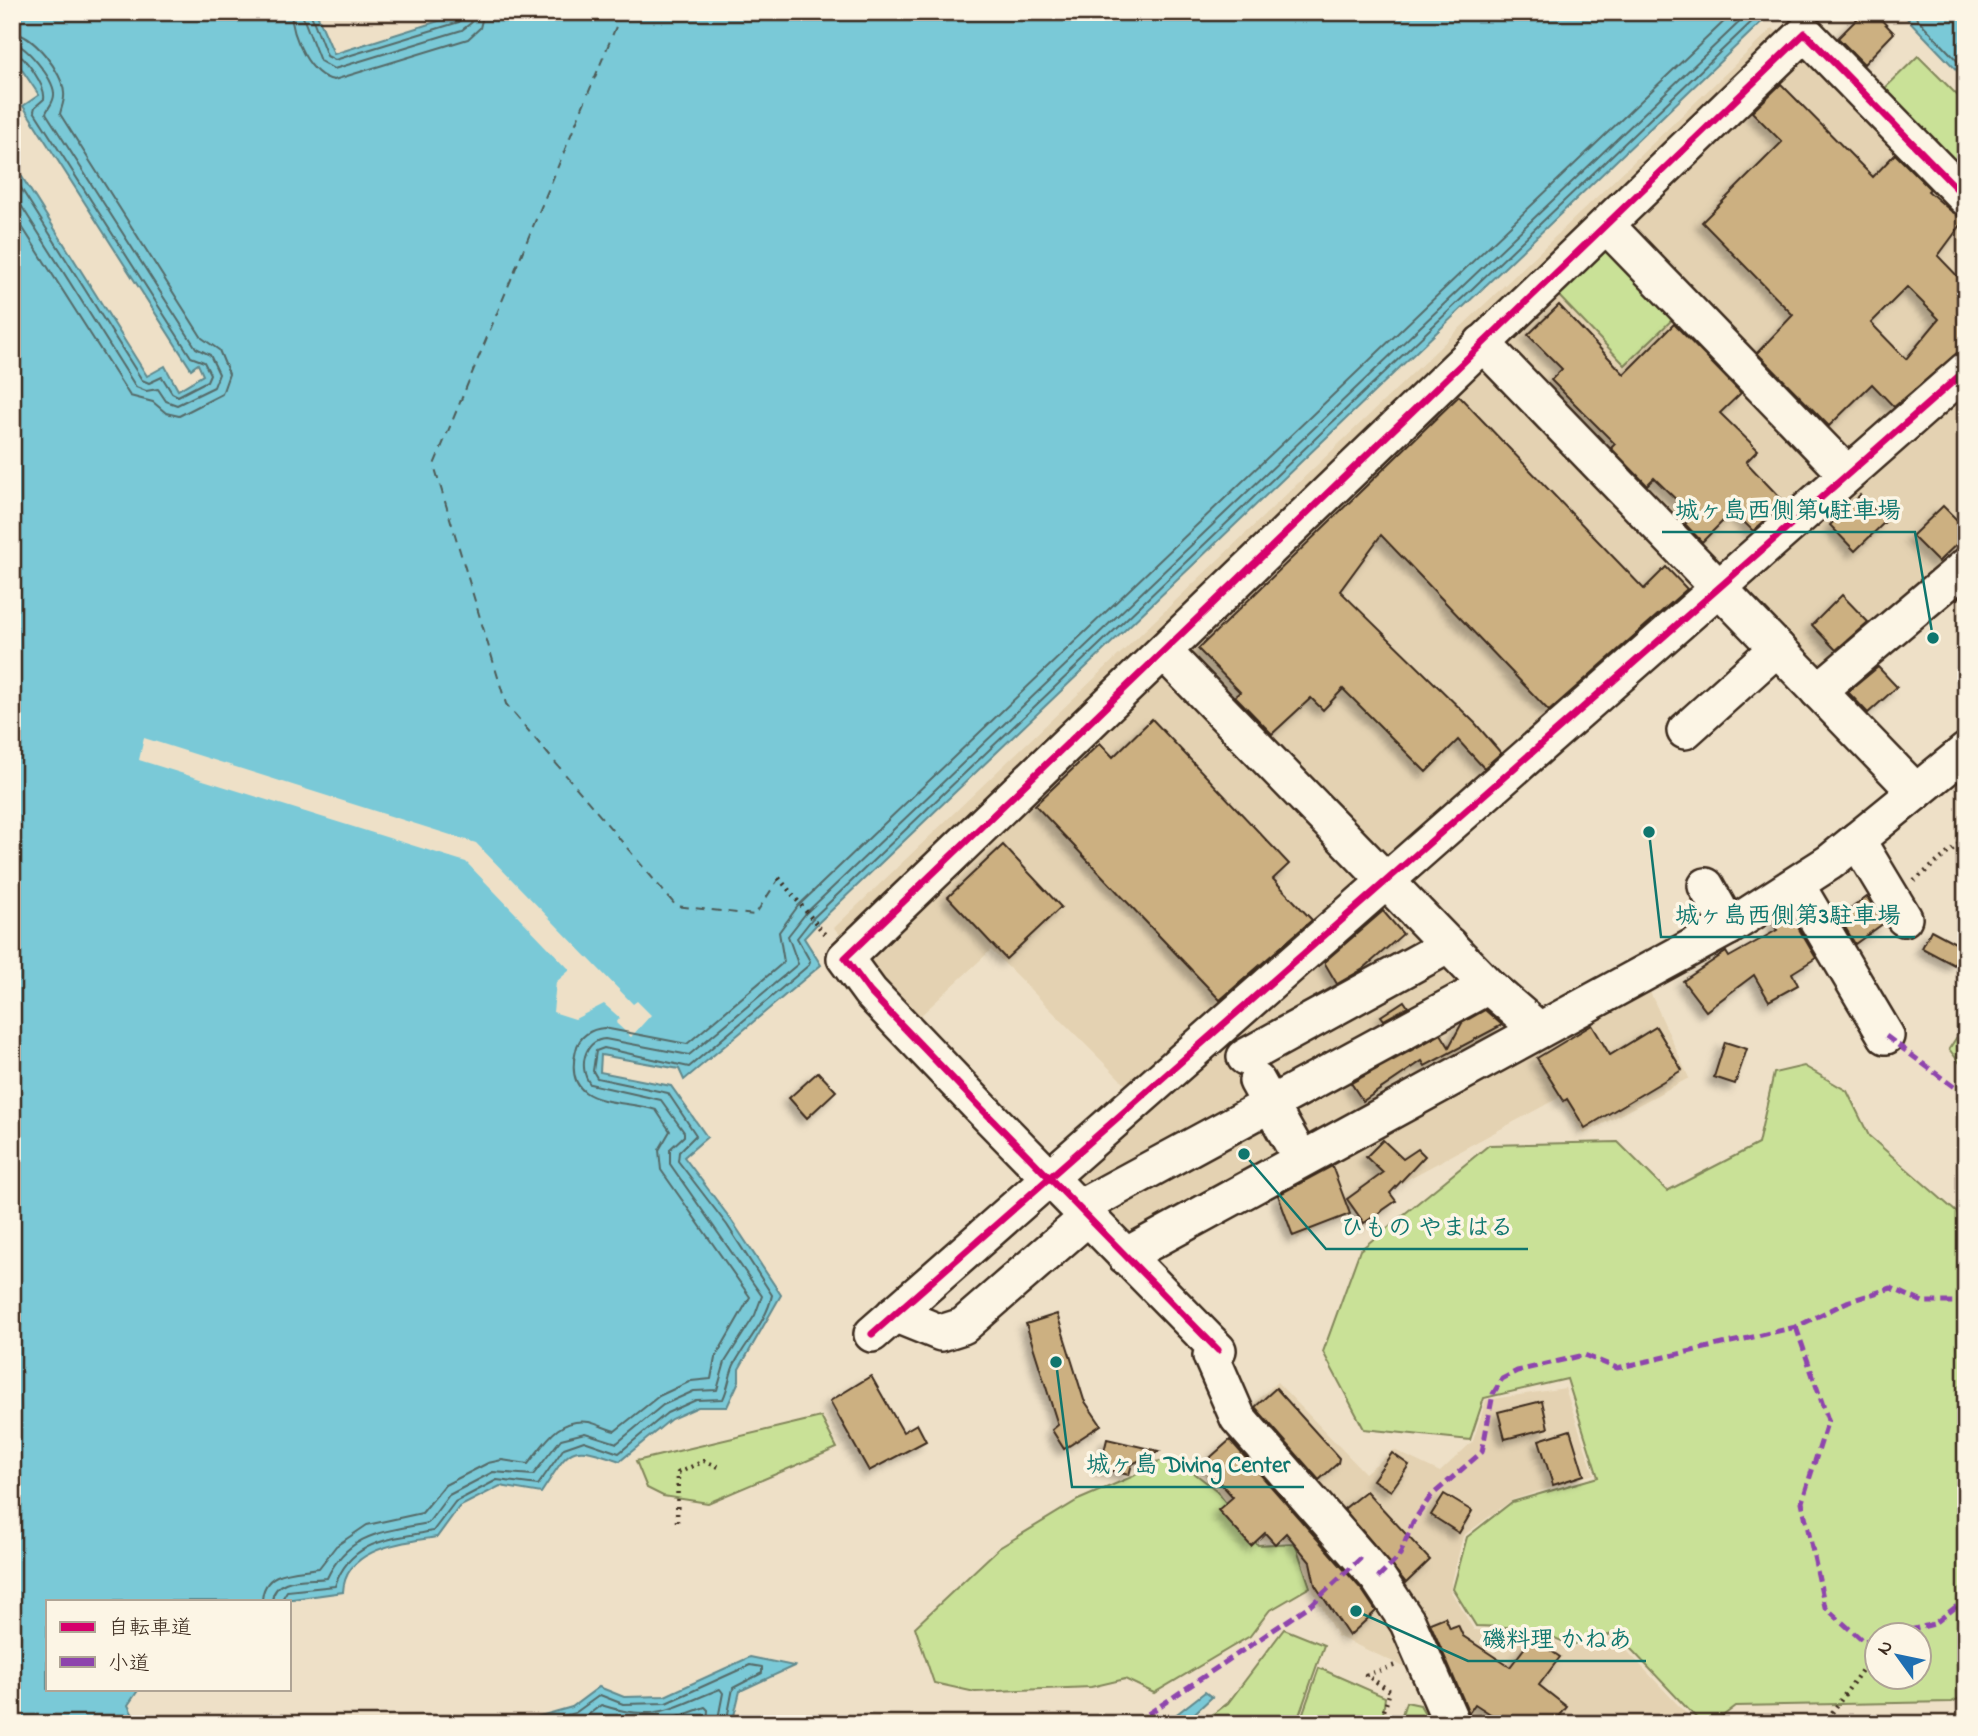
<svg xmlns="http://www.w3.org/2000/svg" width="1978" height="1736" font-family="'Indie Flower','Klee One',sans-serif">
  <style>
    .built { fill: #e4d2b2 }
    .green { fill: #c9e197; stroke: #82865a; stroke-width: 2; fill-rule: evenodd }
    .water { fill: #7ac9d7; stroke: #61898d; stroke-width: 2 }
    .pier { fill: #eee0c7 }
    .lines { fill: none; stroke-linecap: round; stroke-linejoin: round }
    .shore { stroke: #546a68; stroke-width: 2 }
    .ferry { stroke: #4e5a56; stroke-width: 2; stroke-dasharray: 9 7; stroke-linecap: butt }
    .building { fill: #ccb081; stroke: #3b2a1e; stroke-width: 2; fill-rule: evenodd; filter: url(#shadow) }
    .minor-casing { stroke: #3b2a1e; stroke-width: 40 }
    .path { stroke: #3b2a1e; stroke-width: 4.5; stroke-dasharray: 2 5; stroke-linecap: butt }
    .minor { stroke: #fcf5e5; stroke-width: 35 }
    .quiet { stroke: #8e44ad; stroke-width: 5; stroke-dasharray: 10 5; stroke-linecap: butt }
    .cycleway-casing { stroke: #fcf5e5; stroke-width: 11 }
    .cycleway { stroke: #d6006c; stroke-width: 7 }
    .leader { fill: none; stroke: #0f766e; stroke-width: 2.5 }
    .callout-dot { fill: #0f766e; stroke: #fcf5e5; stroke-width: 2.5 }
    .callout-label { font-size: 24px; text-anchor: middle; font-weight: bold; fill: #0f766e; stroke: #fcf5e5; stroke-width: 7; stroke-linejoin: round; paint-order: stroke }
  </style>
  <defs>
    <filter id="shadow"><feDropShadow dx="-6" dy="6" stdDeviation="3.5" flood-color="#0004"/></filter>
  </defs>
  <rect width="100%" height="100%" fill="#eee0c7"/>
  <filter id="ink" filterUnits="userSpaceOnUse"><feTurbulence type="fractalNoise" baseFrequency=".0143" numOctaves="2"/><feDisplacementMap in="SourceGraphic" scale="14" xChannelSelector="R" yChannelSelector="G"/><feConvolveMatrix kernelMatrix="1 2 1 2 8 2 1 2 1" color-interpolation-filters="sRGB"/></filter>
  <g filter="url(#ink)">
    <!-- built -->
    <g class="built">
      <polygon points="1773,28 1966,220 1966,363 1137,1096 991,950 917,1019 834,928"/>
      <polygon points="1966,392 1966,544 1818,674 1744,592"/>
      <polygon points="1383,902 1509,1024 1127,1236 1075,1179"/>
      <polygon points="1650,992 1689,1078 1584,1134 1560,1097 1297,1239 1279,1190"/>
      <polygon points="1277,1382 1365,1473 1394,1450 1440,1472 1473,1441 1486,1400 1565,1388 1594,1474 1512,1500 1463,1536 1450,1590 1474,1630 1530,1632 1572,1648 1614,1637 1696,1724 1439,1724 1415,1672 1337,1636 1313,1591 1295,1541 1258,1539 1198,1467 1243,1427 1237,1419"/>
    </g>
    <!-- green -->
    <g class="green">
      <polygon points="1918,56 1966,104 1966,175 1883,90"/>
      <polygon points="1607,242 1677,315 1625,365 1555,292"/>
      <polygon points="1966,1023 1966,1071 1949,1049"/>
      <path d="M 1804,1066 L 1847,1091 L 1869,1136 L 1963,1218 L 1966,1216 L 1966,1695 L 1952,1702 L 1736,1706 L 1712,1724 L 1702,1724 L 1616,1633 L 1571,1645 L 1531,1628 L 1476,1626 L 1453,1589 L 1467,1537 L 1512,1502 L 1598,1477 L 1567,1379 L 1484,1398 L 1470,1440 L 1364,1429 L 1323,1352 L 1360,1250 L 1489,1145 L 1618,1142 L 1667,1191 L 1758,1144 L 1774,1073 ZM 1918,1634 L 1918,1676 L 1876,1676 L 1876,1634 Z"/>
      <polygon points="821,1417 837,1448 708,1503 663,1496 647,1488 636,1461"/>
      <polygon points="1175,1458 1216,1490 1258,1545 1295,1543 1310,1587 1269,1611 1250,1636 1154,1693 1125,1679 1091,1687 975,1692 934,1683 915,1627 999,1548 1078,1500 1134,1476 1151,1463"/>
      <polygon points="1284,1629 1324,1645 1296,1724 1200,1724 1228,1703"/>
      <polygon points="1319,1668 1385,1697 1382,1724 1299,1724"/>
      <polygon points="1406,1702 1420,1705 1431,1724 1399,1724"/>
    </g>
    <!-- water -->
    <g class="water">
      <path d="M 12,12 L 316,12 L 334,54 L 467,12 L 1772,12 L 817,924 L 804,938 L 821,965 L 684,1080 L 679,1069 L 601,1055 L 600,1072 L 671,1086 L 707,1137 L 684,1157 L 732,1221 L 781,1295 L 739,1369 L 739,1381 L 727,1407 L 698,1407 L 671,1419 L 620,1461 C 567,1442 571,1448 541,1493 L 500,1486 L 459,1507 L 437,1537 C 403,1543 345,1547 343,1592 L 278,1601 L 47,1601 L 47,1689 L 139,1689 L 128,1705 L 137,1724 L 12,1724 L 12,161 L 147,376 L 165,366 L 178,390 L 203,375 L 198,364 L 191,369 L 23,106 L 39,95 L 12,55 Z"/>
      <polygon points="1901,12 1966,12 1966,80"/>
      <polygon points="750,1657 794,1666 740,1691 732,1724 512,1724 572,1707 599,1687 624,1697 665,1696"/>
      <polygon points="1205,1692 1212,1697 1183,1724 1164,1724"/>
    </g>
    <!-- pier -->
    <polygon class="pier" points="144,738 476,843 633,1004 637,1001 651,1015 631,1037 616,1023 620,1018 604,1004 575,1019 553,1012 556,982 570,970 466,862 139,760"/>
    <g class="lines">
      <!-- shore -->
      <g class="shore">
        <path d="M 291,12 C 292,36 309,76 334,80 L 468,39 L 480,28 L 484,12"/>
        <polyline points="301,12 320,61 334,69 462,30 471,23 473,12"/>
        <polyline points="310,12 327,56 335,60 459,22 464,12"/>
        <polyline points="1911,12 1966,70"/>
        <path d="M 12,33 C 33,33 63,73 64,93 C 65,101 61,108 60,114 L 202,338 L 219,350 L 229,374 L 222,394 L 179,416 L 166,413 L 153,402 L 130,396 L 12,211"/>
        <path d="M 12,43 C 26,44 53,79 54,93 C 55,102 48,107 46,113 L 196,348 L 210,355 L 219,374 L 214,387 L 177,405 L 166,401 L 158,389 L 146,391 L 136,387 L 12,191"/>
        <path d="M 12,52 C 25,54 46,87 44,99 L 35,107 L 34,111 L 191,357 L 204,362 L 210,374 L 207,381 L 178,396 L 172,393 L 162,377 L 149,383 L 142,380 L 12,174"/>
        <path d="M 262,1601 C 263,1569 295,1572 319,1568 L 336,1546 L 367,1525 L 422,1513 L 445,1485 L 488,1463 L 502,1460 L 528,1464 C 544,1445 557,1417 589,1422 C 598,1424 606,1429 615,1431 L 659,1396 L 691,1381 L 711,1379 L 715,1358 L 750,1297 L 661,1170 L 659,1150 L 670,1131 L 656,1110 C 620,1098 561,1110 576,1050 C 579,1036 591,1029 604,1028 L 687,1044 L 784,962 L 779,932 L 798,906 L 1734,12"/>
        <path d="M 272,1601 C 274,1575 308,1581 327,1578 C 349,1532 385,1532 428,1523 L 449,1495 L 493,1472 L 533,1475 L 561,1439 L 585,1433 L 617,1443 L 663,1405 L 694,1391 L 717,1390 L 725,1362 L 755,1315 L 762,1296 L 670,1164 L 670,1149 L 684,1136 L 684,1132 L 661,1100 L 590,1084 C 578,1068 584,1040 605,1039 L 689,1055 L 798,964 L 788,936 L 806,913 L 1750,12"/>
        <path d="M 281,1601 L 287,1591 L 335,1586 C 350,1539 393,1539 433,1531 L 455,1502 L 497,1480 L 538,1485 L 564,1448 L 584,1441 L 619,1453 L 667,1413 L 696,1400 L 723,1399 C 729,1387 730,1371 735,1363 C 747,1341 767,1320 772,1295 L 727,1225 L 678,1161 L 679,1152 L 696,1135 L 668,1093 L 597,1078 L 593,1071 L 596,1051 L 604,1048 L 689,1067 L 809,965 L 810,961 L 797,938 L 812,919 L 1762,12"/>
        <polyline points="531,1724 575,1713 600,1695 623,1704 666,1703 750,1665 762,1667 762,1673 733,1688 726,1724"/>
        <path d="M 569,1724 L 580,1721 L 601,1705 C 657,1723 670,1708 720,1689 L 723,1693 L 717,1724"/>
        <path d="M 593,1724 L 603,1717 C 644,1732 667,1721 705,1707 L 708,1710 L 707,1724"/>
      </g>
      <!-- ferry -->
      <polyline class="ferry" points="622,12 434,465 506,704 676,906 755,915 779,878"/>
    </g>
    <!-- building -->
    <g class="building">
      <polygon points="1864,12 1874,12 1894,33 1864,64 1838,38"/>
      <path d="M 1781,84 L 1873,177 L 1895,154 L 1930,189 L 1928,191 L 1952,212 L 1966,218 L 1938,256 L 1966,285 L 1966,346 L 1894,407 L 1872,384 L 1829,426 L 1757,353 L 1793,315 L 1702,222 L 1782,142 L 1752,112 ZM 1907,287 L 1939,319 L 1906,359 L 1871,323 Z"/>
      <polygon points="1559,305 1624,374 1674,324 1741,393 1720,413 1758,450 1746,462 1785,503 1753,531 1733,511 1702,542 1685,524 1693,516 1654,478 1647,485 1611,448 1615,444 1551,380 1562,369 1528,335"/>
      <polygon points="1459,396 1644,589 1666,567 1687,589 1549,711 1381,535 1340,591 1475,723 1501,753 1484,768 1458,740 1426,772 1343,689 1323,710 1311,698 1272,734 1235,696 1240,692 1198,649"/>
      <polygon points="1860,495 1886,521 1855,551 1830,525"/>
      <polygon points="1943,506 1966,529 1966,535 1938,562 1912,536"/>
      <polygon points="1842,595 1868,622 1836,650 1812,625"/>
      <polygon points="1878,667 1897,687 1868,713 1848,692"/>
      <polygon points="1152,719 1289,864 1273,879 1312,920 1220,1000 1035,805 1100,743 1113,757"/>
      <polygon points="1003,845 1061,907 1006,959 948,897"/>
      <polygon points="1867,897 1884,923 1855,944 1839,917"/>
      <polygon points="1383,911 1403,934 1363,969 1337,984 1324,962"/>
      <polygon points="1789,912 1816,958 1792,973 1798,985 1769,1001 1754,975 1706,1011 1683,981 1726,952 1729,957 1777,930 1772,923"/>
      <polygon points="1931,930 1963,947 1954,965 1922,948"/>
      <polygon points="1404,1001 1408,1007 1384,1020 1381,1016"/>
      <polygon points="1485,1010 1502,1025 1425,1066 1422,1061 1363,1101 1351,1083 1441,1034 1449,1047 1462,1023"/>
      <polygon points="1592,1025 1610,1055 1656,1027 1682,1070 1585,1128 1567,1099 1564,1101 1537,1058"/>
      <polygon points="1725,1042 1747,1049 1735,1084 1714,1077"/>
      <polygon points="818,1072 836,1091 807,1118 789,1098"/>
      <polygon points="1383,1140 1403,1159 1418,1149 1425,1156 1390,1193 1396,1201 1364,1223 1347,1199 1383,1173 1366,1157"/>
      <polygon points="1332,1166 1350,1214 1293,1236 1278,1195"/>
      <polygon points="1057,1314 1084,1400 1101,1425 1064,1449 1052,1430 1058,1425 1026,1324"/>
      <polygon points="871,1376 903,1432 917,1424 926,1441 869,1471 830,1401"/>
      <polygon points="1276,1388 1339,1458 1338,1463 1319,1480 1255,1407"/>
      <polygon points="1542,1401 1548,1428 1505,1439 1498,1412"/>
      <polygon points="1570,1430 1584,1475 1553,1485 1539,1440"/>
      <polygon points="1107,1439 1159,1451 1132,1464 1129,1475 1100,1468"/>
      <polygon points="1230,1440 1362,1590 1376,1611 1349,1636 1315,1585 1310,1562 1286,1533 1275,1544 1265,1533 1251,1546 1218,1510 1233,1497 1203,1464"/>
      <polygon points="1392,1453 1409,1465 1391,1491 1373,1480"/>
      <polygon points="1366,1491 1430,1560 1406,1583 1344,1509"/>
      <polygon points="1444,1494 1472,1511 1459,1533 1431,1515"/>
      <polygon points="1445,1617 1450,1628 1458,1625 1463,1636 1510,1667 1532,1638 1560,1657 1539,1685 1567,1707 1553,1724 1506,1724 1475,1704 1469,1713 1430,1623"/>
    </g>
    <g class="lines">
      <!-- minor casing -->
      <g class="minor-casing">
        <g id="minor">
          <polyline points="1606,225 1847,474"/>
          <polyline points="1482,343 1916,792"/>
          <polyline points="1164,652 1488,986 1539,1030"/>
          <polyline points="1818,691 1966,566"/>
          <polyline points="1685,731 1777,648"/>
          <polyline points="1857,840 1904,918"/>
          <polyline points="1706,886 1729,927"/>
          <polyline points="1797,886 1886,1036"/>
          <polyline points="1245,1057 1449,945"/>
          <polyline points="1257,1081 1301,1159"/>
          <polyline points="1079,1208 1488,986"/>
          <polyline points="1125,1256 1729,927 1830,862 1966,751"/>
          <polyline points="894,1314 941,1333 963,1326 1088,1217"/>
          <polyline points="872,1334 1966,370"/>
          <polyline points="1452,1724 1408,1623 1378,1578 1238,1418 1211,1356 1218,1350 979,1106 870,992 845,958 1805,33 1966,198"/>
        </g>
      </g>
      <!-- path -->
      <g class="path">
        <polyline points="779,878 827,937"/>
        <polyline points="1914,881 1966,838"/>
        <polyline points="677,1522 678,1473 704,1461 719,1467"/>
        <polyline points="1380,1724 1390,1691 1366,1675 1396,1665"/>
        <polyline points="1824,1724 1876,1650"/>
      </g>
      <!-- minor -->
      <use href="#minor" class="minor"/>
      <!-- quiet -->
      <g class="quiet">
        <polyline points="1886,1036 1966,1096"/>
        <polyline points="1796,1327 1828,1420 1802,1502 1825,1607 1863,1641 1876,1639"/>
        <polyline points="1378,1578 1399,1557 1413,1522 1431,1496 1482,1452 1493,1394 1502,1379 1517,1371 1584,1355 1617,1368 1740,1340 1796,1327 1847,1302 1891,1288 1923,1302 1966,1302"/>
        <polyline points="1894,1634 1934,1624 1966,1599"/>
        <polyline points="1140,1724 1139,1720 1312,1604 1361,1558"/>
      </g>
      <!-- cycleway casing -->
      <g class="cycleway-casing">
        <g id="cycleway">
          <polyline points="872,1334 1966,370"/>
          <polyline points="1218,1350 979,1106 870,992 845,958 1805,33 1966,198"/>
        </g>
      </g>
      <!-- cycleway -->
      <use href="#cycleway" class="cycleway"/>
    </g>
  </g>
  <!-- callouts -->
  <path class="leader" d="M1933 638L1915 532H1662M1649 832L1661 937H1915M1244 1154L1326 1249H1528M1056 1362L1072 1487H1304M1356 1611L1468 1661H1646"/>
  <g class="callout-dot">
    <circle cx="1933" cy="638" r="7"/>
    <circle cx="1649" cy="832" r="7"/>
    <circle cx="1244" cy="1154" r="7"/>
    <circle cx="1056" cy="1362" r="7"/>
    <circle cx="1356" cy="1611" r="7"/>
  </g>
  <g class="callout-label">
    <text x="1788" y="518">城ヶ島西側第4駐車場</text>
    <text x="1788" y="923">城ヶ島西側第3駐車場</text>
    <text x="1427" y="1235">ひもの やまはる</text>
    <text x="1188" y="1472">城ヶ島 Diving Center</text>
    <text x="1557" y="1647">磯料理 かねあ</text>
  </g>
  <!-- margin -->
  <rect width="1978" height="1736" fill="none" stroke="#fcf5e5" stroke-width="42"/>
  <rect x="21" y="21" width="1936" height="1694" fill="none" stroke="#3b2a1e" stroke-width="2.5" filter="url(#ink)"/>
  <!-- legend -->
  <rect x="46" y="1600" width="245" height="91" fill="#fcf5e5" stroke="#afa495" stroke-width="2"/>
  <rect x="60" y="1622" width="35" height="10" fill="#d6006c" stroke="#afa495" stroke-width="2"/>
  <text x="108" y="1634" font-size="21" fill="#3b2a1e">自転車道</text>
  <rect x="60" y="1657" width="35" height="10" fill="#8e44ad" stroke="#afa495" stroke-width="2"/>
  <text x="108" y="1670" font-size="21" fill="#3b2a1e">小道</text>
  <!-- north arrow -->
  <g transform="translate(1898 1656) rotate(303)"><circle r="33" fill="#fcf5e5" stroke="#afa495" stroke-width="2"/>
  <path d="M0-5L12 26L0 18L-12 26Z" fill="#1f6fb2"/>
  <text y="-10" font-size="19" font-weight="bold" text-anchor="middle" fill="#3b2a1e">N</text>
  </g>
</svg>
